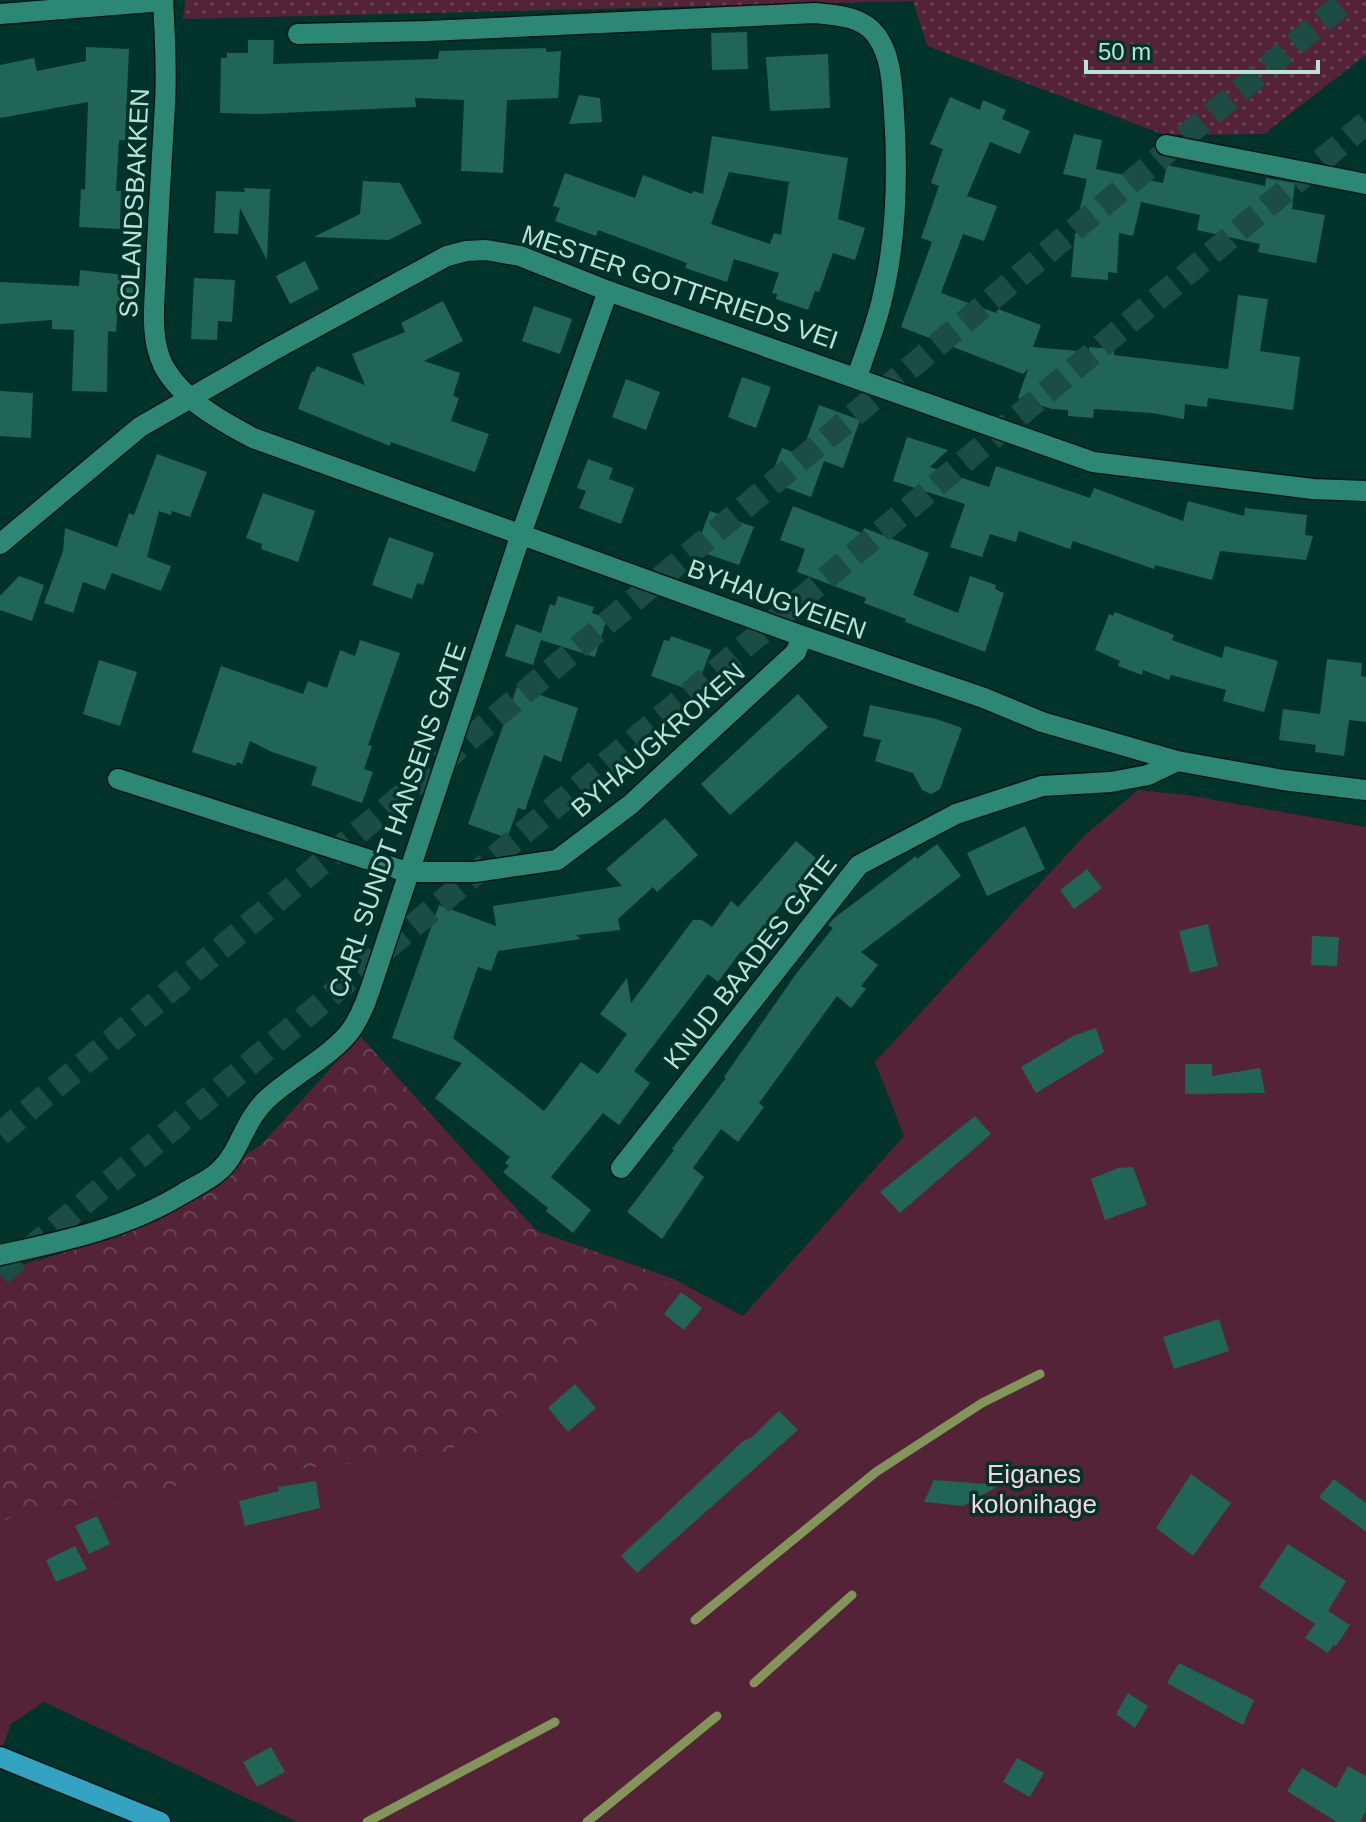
<svg xmlns="http://www.w3.org/2000/svg" width="1366" height="1822" font-family="Arial,sans-serif">
  <style>
    .grass { fill: url(#grass-dots) }
    .forest { fill: url(#forest-crowns) }
    .garden { fill: #542338 }
    .lines { fill: none; stroke-linecap: round; stroke-linejoin: round }
    .stream { stroke: #83965a; stroke-width: 9 }
    .building { fill: #206556; fill-rule: evenodd }
    .highway-tunnel { stroke: #1c4d44; stroke-width: 24; stroke-dasharray: 24 12; stroke-linecap: butt }
    .minor-casing { stroke: #001813; stroke-width: 23 }
    .major-casing { stroke: #001813; stroke-width: 23 }
    .minor { stroke: #2c8874; stroke-width: 20 }
    .major { stroke: #33a3c1; stroke-width: 20 }
    .labels { text-anchor: middle; dominant-baseline: central; stroke-width: 7; stroke-linejoin: round; paint-order: stroke }
    .street-label { font-size: 26px; fill: #bae2d7; stroke: #00332a }
    .park-label { font-size: 26px; fill: #fdd1e0; stroke: #00332a }
  </style>
  <defs>
    <pattern id="grass-dots" width="8" height="8" patternUnits="userSpaceOnUse" patternTransform="scale(2)"><rect width="8" height="8" fill="#542338"/><path d="M2 2h.1M6 6h.1" fill="none" stroke="#6a4354" stroke-width="1.8" stroke-linecap="round"/></pattern>
    <pattern id="forest-crowns" width="20" height="18" patternUnits="userSpaceOnUse" patternTransform="scale(2)"><rect width="20" height="18" fill="#542338"/><path d="M2 6a3 3 0 1 1 6 0M12 15a3 3 0 1 1 6 0" fill="none" stroke="#6a4354"/></pattern>
  </defs>
  <rect width="100%" height="100%" fill="#00332a"/>
  <!-- grass -->
  <polygon class="grass" points="185,0 1366,0 1366,55 1264,134 1165,135 927,46 913,1 183,19"/>
  <!-- forest -->
  <polygon class="forest" points="360,1036 537,1231 674,1279 525,1401 446,1453 215,1479 10,1518 0,1524 0,1271 121,1236 262,1144"/>
  <!-- garden -->
  <polygon class="garden" points="1138,790 1187,795 1366,827 1366,1822 297,1822 44,1702 11,1724 0,1754 0,1524 9,1518 215,1479 446,1453 525,1401 674,1279 743,1316 904,1136 875,1062 1084,836"/>
  <g class="lines">
    <!-- stream -->
    <g class="stream">
      <polyline points="695,1620 876,1472 982,1403 1040,1374"/>
      <polyline points="754,1683 852,1595"/>
      <polyline points="367,1822 555,1722"/>
      <polyline points="587,1822 717,1716"/>
    </g>
  </g>
  <!-- building -->
  <g class="building">
    <polygon points="747,32 748,69 712,70 711,33"/>
    <polygon points="248,40 274,40 273,64 438,59 439,51 546,48 546,52 561,51 558,98 507,100 503,173 461,171 464,100 415,98 416,107 258,114 220,113 221,58 227,58 227,53 248,53"/>
    <polygon points="86,47 129,49 125,140 119,140 116,191 121,191 120,229 79,227 81,189 85,190 88,102 0,118 0,65 34,58 37,71 86,61"/>
    <polygon points="828,54 830,108 770,111 766,57"/>
    <polygon points="579,95 600,98 602,122 569,124"/>
    <polygon points="950,97 980,110 983,100 1006,110 1002,119 1030,131 1020,154 990,142 967,196 997,206 984,241 963,234 941,293 996,313 998,309 1041,325 1033,347 1089,352 1089,347 1114,349 1114,355 1228,369 1238,295 1268,299 1260,351 1300,357 1293,410 1208,398 1207,407 1185,404 1184,419 1152,413 1094,409 1093,418 1068,416 1068,410 1052,409 1018,398 1028,369 1023,374 901,327 932,242 921,238 939,186 931,183 943,149 930,144"/>
    <polygon points="1074,134 1102,140 1096,169 1163,183 1167,165 1265,186 1266,178 1295,183 1292,209 1325,215 1316,263 1258,252 1260,244 1197,230 1200,215 1141,202 1133,236 1119,233 1117,273 1108,272 1108,280 1071,277 1075,233 1077,233 1078,217 1087,179 1063,174"/>
    <path d="M 712,136 L 848,158 L 838,219 L 865,228 L 855,260 L 833,253 L 819,292 L 815,291 L 808,310 L 776,299 L 777,294 L 772,293 L 779,273 L 734,259 L 727,282 L 685,268 L 687,263 L 598,230 L 596,236 L 555,221 L 560,208 L 553,206 L 565,173 L 635,198 L 643,175 L 692,194 L 693,191 L 703,194 ZM 729,172 L 789,182 L 781,235 L 774,233 L 770,244 L 711,224 Z"/>
    <polygon points="363,181 400,183 422,223 389,240 314,237 360,214"/>
    <polygon points="244,188 270,189 267,260 240,208 238,234 214,233 216,191 245,192"/>
    <polygon points="305,261 319,289 290,304 276,276"/>
    <polygon points="80,270 140,277 138,306 118,305 116,332 108,331 107,392 72,391 74,330 52,329 52,320 0,324 0,282 79,286"/>
    <polygon points="194,278 235,280 232,322 218,321 217,340 191,339"/>
    <polygon points="443,301 463,341 424,361 460,373 453,396 459,398 451,421 489,434 475,472 391,442 390,446 298,409 312,371 314,372 317,366 365,385 352,354 405,332 401,323"/>
    <polygon points="534,306 572,319 560,354 522,341"/>
    <polygon points="742,377 771,387 756,428 728,417"/>
    <polygon points="626,379 660,392 646,430 612,417"/>
    <polygon points="0,391 33,393 31,438 0,436"/>
    <polygon points="819,405 860,420 843,468 824,461 811,497 769,481 782,448 801,455"/>
    <polygon points="907,437 948,450 930,467 989,487 996,466 1090,498 1094,488 1183,521 1188,501 1244,516 1245,508 1307,515 1305,535 1313,536 1306,560 1220,551 1212,580 1155,565 1154,569 1073,541 1070,549 1019,531 1016,542 990,534 982,557 950,547 965,504 893,481"/>
    <polygon points="157,454 207,472 190,517 172,511 171,515 159,511 147,557 171,566 161,591 112,573 105,590 83,582 73,613 44,603 63,551 65,528 117,547 129,513 134,515"/>
    <polygon points="588,459 613,468 609,479 634,488 621,524 579,508 586,491 577,488"/>
    <polygon points="263,493 315,511 298,562 261,549 262,544 246,538"/>
    <polygon points="793,506 862,533 864,528 929,553 913,595 958,613 970,576 996,585 995,589 1004,593 985,652 905,622 906,619 864,603 866,598 797,572 805,549 780,540"/>
    <polygon points="710,511 754,527 739,565 704,553 706,548 697,545"/>
    <polygon points="389,537 434,553 423,585 417,583 412,599 372,585"/>
    <polygon points="19,576 44,585 32,621 0,610 0,596"/>
    <polygon points="558,596 594,607 592,613 607,618 595,657 541,640 533,665 505,656 516,624 541,633 550,604 555,606"/>
    <polygon points="1115,612 1174,635 1172,640 1222,658 1225,646 1278,661 1264,712 1223,701 1226,690 1171,675 1169,680 1143,670 1142,675 1118,666 1120,661 1095,650 1109,614 1113,616"/>
    <polygon points="671,636 711,650 695,692 651,676 664,640 669,641"/>
    <polygon points="360,640 400,653 368,745 372,746 364,769 373,772 362,803 311,785 317,767 272,752 250,741 242,764 237,762 236,766 192,752 221,666 303,694 308,681 327,688 340,650 355,656"/>
    <polygon points="1327,659 1362,663 1361,676 1366,677 1366,722 1349,720 1344,756 1315,752 1316,745 1279,740 1283,709 1320,714"/>
    <polygon points="99,660 137,672 120,726 83,714"/>
    <polygon points="517,687 578,708 561,762 544,755 525,810 518,808 507,838 468,824"/>
    <polygon points="798,694 828,727 730,815 701,784"/>
    <polygon points="870,705 936,719 962,728 940,789 931,794 922,790 913,773 875,761 881,740 863,736"/>
    <polygon points="665,818 698,855 657,892 653,887 618,919 620,930 576,935 581,939 498,951 491,971 478,967 453,1038 544,1111 581,1062 598,1074 627,1034 600,1014 627,978 631,1003 693,920 702,920 712,927 731,901 738,907 796,841 823,864 794,898 789,894 745,954 741,951 718,982 708,974 634,1071 650,1083 619,1125 603,1113 551,1177 591,1210 573,1233 546,1211 548,1208 503,1172 509,1166 505,1163 510,1157 435,1098 462,1063 392,1038 439,905 496,926 493,906 622,886 606,869"/>
    <polygon points="1025,826 1045,869 987,896 967,853"/>
    <polygon points="937,844 961,876 861,952 878,965 861,986 866,989 851,1008 837,996 759,1103 764,1107 738,1142 721,1129 693,1168 704,1177 662,1239 627,1212 674,1150 672,1149 726,1078 724,1077 796,974 833,928 828,925 833,919 916,856 917,859"/>
    <polygon points="1087,869 1102,888 1074,909 1060,890"/>
    <polygon points="1208,924 1218,966 1190,973 1179,931"/>
    <polygon points="1312,936 1339,937 1337,966 1311,965"/>
    <polygon points="1096,1028 1104,1052 1036,1093 1021,1067 1073,1036"/>
    <polygon points="1185,1064 1212,1064 1212,1076 1260,1068 1265,1093 1185,1094"/>
    <polygon points="975,1116 991,1134 900,1213 880,1192"/>
    <polygon points="1133,1167 1147,1205 1105,1220 1091,1179 1118,1168"/>
    <polygon points="681,1292 702,1308 684,1330 664,1314"/>
    <polygon points="1219,1319 1229,1351 1174,1369 1163,1337"/>
    <polygon points="575,1384 596,1408 568,1432 548,1408"/>
    <polygon points="779,1411 798,1430 637,1573 621,1556 742,1442 752,1437"/>
    <polygon points="1191,1474 1231,1503 1193,1556 1156,1528"/>
    <polygon points="1334,1479 1366,1503 1366,1532 1319,1497"/>
    <polygon points="934,1480 1000,1485 963,1506 924,1502"/>
    <polygon points="316,1481 320,1508 245,1526 239,1501 279,1491 278,1487"/>
    <polygon points="97,1516 110,1544 89,1554 75,1526"/>
    <polygon points="1288,1544 1346,1581 1328,1611 1350,1625 1336,1646 1333,1645 1328,1653 1305,1638 1315,1624 1259,1587"/>
    <polygon points="75,1546 87,1569 56,1582 46,1560"/>
    <polygon points="1179,1663 1254,1700 1243,1725 1167,1683"/>
    <polygon points="1128,1693 1148,1706 1135,1728 1116,1714"/>
    <polygon points="271,1747 285,1772 257,1787 243,1762"/>
    <polygon points="1017,1758 1044,1773 1030,1797 1003,1782"/>
    <polygon points="1348,1766 1366,1776 1366,1811 1360,1822 1337,1822 1287,1791 1302,1768 1336,1788"/>
  </g>
  <g class="lines">
    <!-- highway-tunnel -->
    <g class="highway-tunnel">
      <polyline points="0,1134 1347,0"/>
      <polyline points="0,1274 1366,123"/>
    </g>
    <!-- minor casing -->
    <g class="minor-casing">
      <g id="minor">
        <path d="M 163,0 C 165,35 167,69 165,104 C 162,159 158,214 156,269 C 155,301 149,336 163,365 C 181,399 221,421 253,438 L 802,636 L 984,698 L 1042,722 L 1177,761 L 1283,780 L 1366,790"/>
        <polyline points="0,14 163,1"/>
        <path d="M 298,34 L 428,31 L 815,13 C 836,15 862,16 876,35 C 892,56 892,87 894,112 C 898,173 897,235 883,295 C 877,323 866,350 857,377"/>
        <polyline points="1166,145 1366,184"/>
        <polyline points="0,544 140,427 272,351 447,256 466,251 486,250 520,256 608,291 1093,462 1313,489 1366,491"/>
        <polyline points="118,779 407,872 475,872 557,860 630,805 796,652 802,636"/>
        <polyline points="621,1168 859,865 956,814 1042,786 1111,782 1148,775 1177,761"/>
        <path d="M 0,1255 C 64,1241 127,1228 184,1193 C 195,1186 210,1180 220,1170 C 239,1153 244,1121 266,1100 C 290,1077 334,1054 351,1030 C 365,1010 371,986 379,963 L 521,534 L 608,291"/>
      </g>
    </g>
    <!-- major casing -->
    <g class="major-casing">
      <polyline id="major" points="0,1757 160,1822"/>
    </g>
    <!-- minor -->
    <use href="#minor" class="minor"/>
    <!-- major -->
    <use href="#major" class="major"/>
  </g>
  <g class="labels">
    <!-- street labels -->
    <g class="street-label">
      <text transform="translate(134 203) rotate(-87)">SOLANDSBAKKEN</text>
      <text transform="translate(680 287) rotate(19)">MESTER GOTTFRIEDS VEI</text>
      <text transform="translate(777 599) rotate(20)">BYHAUGVEIEN</text>
      <text transform="translate(658 740) rotate(-41)">BYHAUGKROKEN</text>
      <text transform="translate(397 820) rotate(-71)">CARL SUNDT HANSENS GATE</text>
      <text transform="translate(750 962) rotate(-52)">KNUD BAADES GATE</text>
    </g>
    <!-- park labels -->
    <g class="park-label">
      <text x="1034" y="1474">Eiganes<tspan x="1034" dy="30">kolonihage</tspan></text>
    </g>
  </g>
  <!-- scale -->
  <path d="M1086 60v12h232v-12" fill="none" stroke="#bae2d7" stroke-width="4"/>
  <text x="1098" y="60" font-size="24" fill="#bae2d7" stroke="#00332a" stroke-width="6" paint-order="stroke">50 m</text>
</svg>
